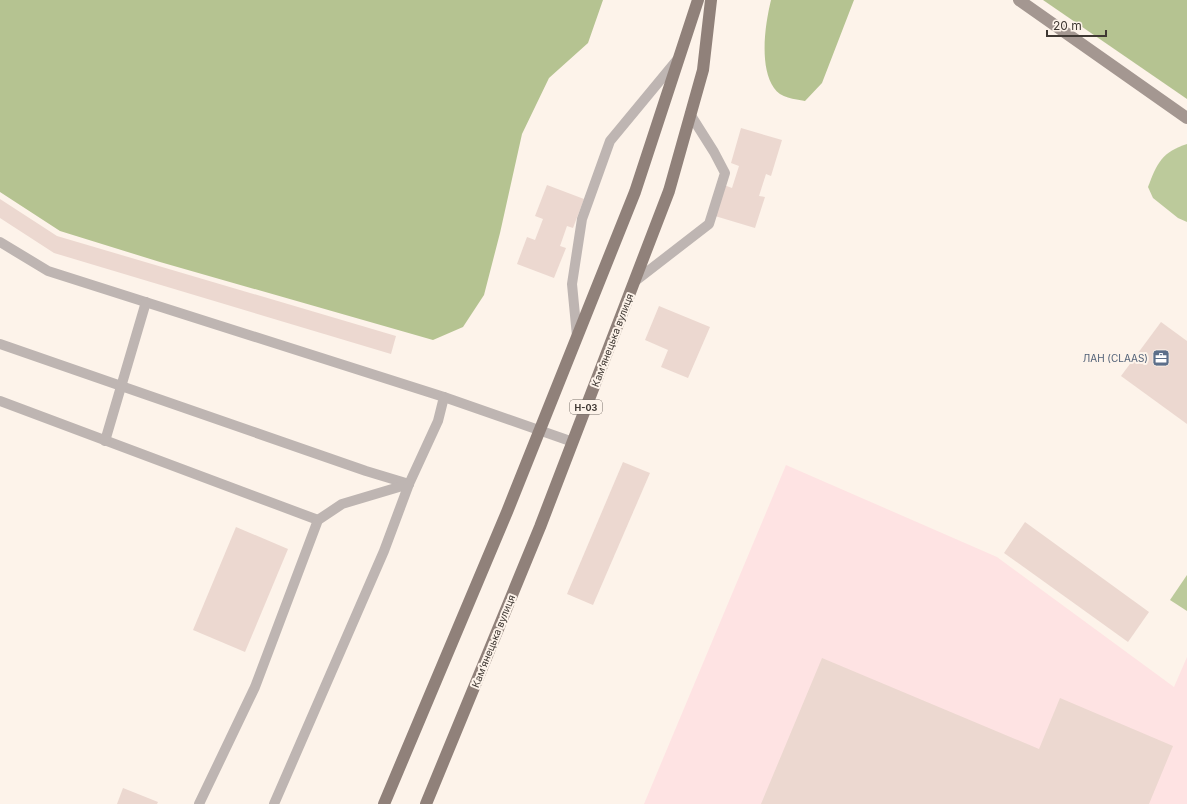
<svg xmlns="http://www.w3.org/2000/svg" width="1187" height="804" font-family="Inter,sans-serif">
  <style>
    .industrial { fill: #fee3e3 }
    .green { fill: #bcca9b }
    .forest { fill: #b5c391 }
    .building { fill: #ecd8d0 }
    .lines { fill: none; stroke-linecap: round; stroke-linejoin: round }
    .lane { stroke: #beb5b2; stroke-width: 10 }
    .secondary { stroke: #a49791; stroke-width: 12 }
    .primary { stroke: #90817a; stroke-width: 12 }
    .labels { text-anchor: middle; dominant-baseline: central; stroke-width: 4; stroke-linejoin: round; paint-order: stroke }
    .shield { fill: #fdf3ea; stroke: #78706a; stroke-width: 1 }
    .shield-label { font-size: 9px; font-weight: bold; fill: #3f3833 }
    .street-label { font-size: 10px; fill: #3f3833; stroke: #fdf3ea }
    .service-label { font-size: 10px; fill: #4e5e75; stroke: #fdf3ea; text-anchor: end }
  </style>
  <rect width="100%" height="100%" fill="#fdf3ea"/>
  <!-- industrial -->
  <polygon class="industrial" points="786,465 997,557 1174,687 1187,657 1187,804 644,804"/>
  <!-- green -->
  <g class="green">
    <path d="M 1187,144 L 1187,222 L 1178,218 L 1153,198 L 1148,187 C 1157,163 1162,152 1187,144 Z"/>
    <polygon points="1187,575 1187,611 1170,600"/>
  </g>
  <!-- forest -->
  <g class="forest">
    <polygon points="0,0 603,0 588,43 549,78 522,134 500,233 484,295 463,327 433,340 160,262 60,231 0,192"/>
    <path d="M 771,0 L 854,0 L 822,83 L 805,101 C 795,99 780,98 774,88 C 759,66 765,25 771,0 Z"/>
    <polygon points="1043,0 1187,0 1187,99"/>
  </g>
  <!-- building -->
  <g class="building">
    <polygon points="741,128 782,140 771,176 766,174 759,196 765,197 755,228 715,216 724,185 732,188 739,166 731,163"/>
    <polygon points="547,185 584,199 573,228 567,226 560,246 566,248 554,278 517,264 527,237 535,240 543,219 535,216"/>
    <polygon points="0,199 57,236 396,336 391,354 54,253 0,218"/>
    <polygon points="659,306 710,327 688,378 661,367 668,350 645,340"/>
    <polygon points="1161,322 1187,341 1187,424 1121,376"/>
    <polygon points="623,462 650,473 593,605 567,594"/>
    <polygon points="1025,522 1149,612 1128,642 1004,553"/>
    <polygon points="236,527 288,549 245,652 193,630"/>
    <polygon points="822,658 1039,749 1060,698 1173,746 1149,804 761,804"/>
    <polygon points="123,788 158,802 157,804 117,804"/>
  </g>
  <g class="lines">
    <!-- lane -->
    <g class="lane">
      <polyline points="0,242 48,271 444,397 438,421 409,484 366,471 0,344"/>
      <polyline points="634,282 709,224 725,173 714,152 690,114"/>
      <polyline points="577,336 572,284 582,219 610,141 677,60"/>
      <polyline points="444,397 573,442"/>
      <polyline points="0,401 318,520"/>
      <polyline points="105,441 146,302"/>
      <polyline points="199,804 255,687 318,520 342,504 409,484"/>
      <polyline points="274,804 384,551 409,484"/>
    </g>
    <!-- secondary -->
    <polyline class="secondary" points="1019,0 1187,118"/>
    <!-- primary -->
    <g class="primary">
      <polyline points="384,804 507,512 635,192 698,0"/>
      <polyline points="426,804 540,527 669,191 703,70 711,0"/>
    </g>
  </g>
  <!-- icons -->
  <defs>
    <g id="office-square" transform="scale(0.9)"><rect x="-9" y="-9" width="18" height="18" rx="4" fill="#5c6f8a" stroke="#fdf3ea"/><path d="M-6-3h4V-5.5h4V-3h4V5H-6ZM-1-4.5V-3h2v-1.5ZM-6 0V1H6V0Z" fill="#fff"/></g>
  </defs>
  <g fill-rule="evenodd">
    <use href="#office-square" x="1161" y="358"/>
  </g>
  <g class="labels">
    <!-- shield labels -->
    <rect class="shield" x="570" y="400" width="32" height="14" rx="3"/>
    <g class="shield-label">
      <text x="586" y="407">Н-03</text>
    </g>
    <!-- street labels -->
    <g class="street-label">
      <text transform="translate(612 340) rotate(-69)">Камʼянецька вулиця</text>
      <text transform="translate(493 641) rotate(-68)">Камʼянецька вулиця</text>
    </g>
    <!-- service labels -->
    <g class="service-label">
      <text x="1148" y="358">ЛАН (CLAAS)</text>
    </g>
  </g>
  <!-- scale -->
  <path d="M1047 30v6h59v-6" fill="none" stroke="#3f3833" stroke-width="2"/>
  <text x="1053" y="30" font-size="12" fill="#3f3833" stroke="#fdf3ea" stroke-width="3" paint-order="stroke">20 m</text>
</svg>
